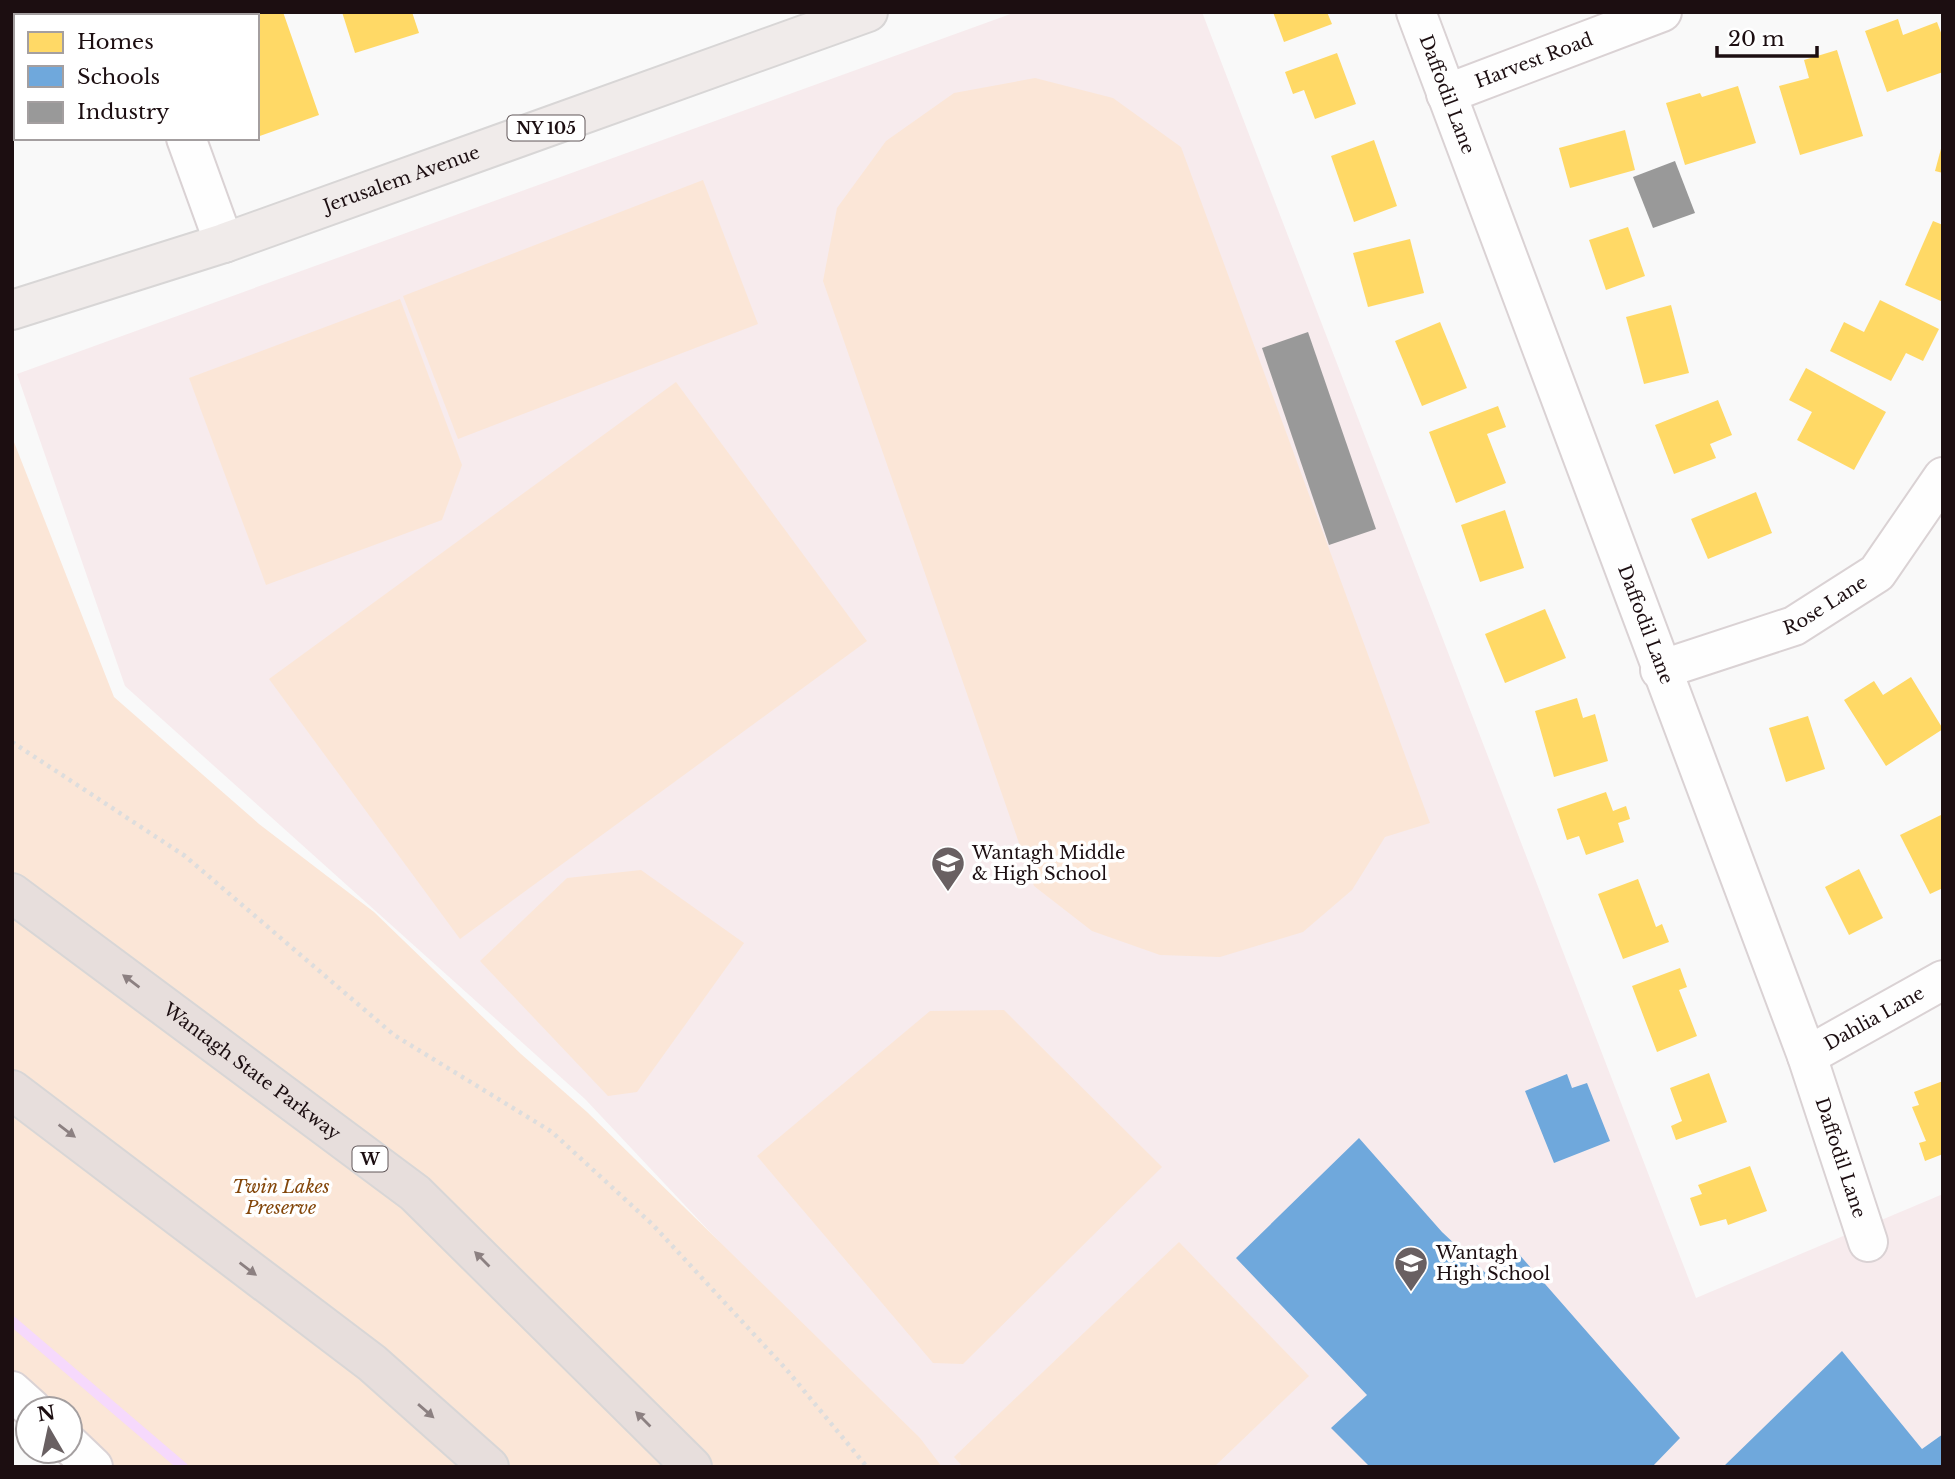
<svg xmlns="http://www.w3.org/2000/svg" width="1955" height="1479" font-family="'Libre Baskerville',serif">
  <style>
    .built { fill: #f7ebed }
    .green { fill: #fbe6d7 }
    .homes { fill: #ffd966 }
    .schools { fill: #6fa8dc }
    .industry { fill: #999 }
    .lines { fill: none; stroke-linecap: round; stroke-linejoin: round }
    .stream { stroke: #f6d9fc; stroke-width: 10 }
    .minor-casing { stroke: #dad2d4; stroke-width: 42 }
    .major-casing { stroke: #d8d6d6; stroke-width: 42 }
    .highway-casing { stroke: #d8d6d6; stroke-width: 42 }
    .path { stroke: #ddd; stroke-width: 4.5; stroke-dasharray: 3.5 5; stroke-linecap: butt }
    .minor { stroke: #fefefe; stroke-width: 38 }
    .major { stroke: #f0ebea; stroke-width: 38 }
    .highway { stroke: #e7dedc; stroke-width: 38 }
    .oneway { fill: #8c8081 }
    .labels { text-anchor: middle; dominant-baseline: central; stroke-width: 7; stroke-linejoin: round; paint-order: stroke }
    .shield { fill: #fff; stroke: #605658; stroke-width: 2 }
    .shield-label { font-size: 16px; font-weight: bold; fill: #1c0e11 }
    .street-label { font-size: 18px; fill: #1c0e11; stroke: #fff }
    .poi-label { font-size: 18px; fill: #1c0e11; stroke: #fff; text-anchor: start }
    .park-label { font-size: 18px; font-style: italic; fill: #83460a; stroke: #fff }
  </style>
  <rect width="100%" height="100%" fill="#f9f9f9"/>
  <!-- built -->
  <polygon class="built" points="1016,12 1202,12 1696,1298 1943,1194 1943,1467 931,1467 585,1099 125,686 17,374"/>
  <!-- green -->
  <g class="green">
    <polygon points="1035,78 1113,98 1181,147 1430,823 1385,837 1352,890 1303,932 1220,957 1160,955 1092,931 1034,886 823,281 837,208 886,141 954,93"/>
    <polygon points="703,180 758,324 458,439 403,296"/>
    <polygon points="400,299 462,465 442,520 266,585 189,378"/>
    <polygon points="676,382 867,641 460,939 269,679"/>
    <polygon points="12,437 114,697 259,824 374,912 521,1054 587,1112 920,1438 942,1467 93,1467 70,1445 70,1409 32,1409 12,1391"/>
    <polygon points="641,870 744,943 637,1092 608,1096 480,961 567,878"/>
    <polygon points="1004,1010 1162,1167 963,1364 933,1363 757,1156 930,1011"/>
    <polygon points="1179,1242 1309,1376 1214,1467 963,1467 954,1457"/>
  </g>
  <!-- homes -->
  <g class="homes">
    <polygon points="208,12 283,12 319,115 257,137 257,16 209,16"/>
    <polygon points="342,12 412,12 419,33 355,53"/>
    <polygon points="1273,12 1327,12 1332,24 1284,42"/>
    <polygon points="1898,19 1903,35 1937,22 1943,38 1943,72 1887,92 1865,31"/>
    <polygon points="1837,50 1863,136 1800,155 1779,86 1809,78 1804,60"/>
    <polygon points="1337,53 1356,104 1315,119 1304,90 1293,94 1285,72"/>
    <polygon points="1738,86 1756,143 1685,165 1666,103 1700,93 1702,97"/>
    <polygon points="1625,130 1635,170 1570,188 1559,148"/>
    <polygon points="1374,140 1397,206 1354,222 1331,156"/>
    <polygon points="1942,145 1943,145 1943,173 1935,171"/>
    <polygon points="1933,221 1943,225 1943,302 1905,285"/>
    <polygon points="1628,227 1645,276 1606,290 1589,240"/>
    <polygon points="1410,239 1424,293 1368,307 1353,253"/>
    <polygon points="1880,300 1939,329 1923,361 1906,353 1891,381 1830,351 1844,322 1864,332"/>
    <polygon points="1671,305 1689,373 1644,384 1626,317"/>
    <polygon points="1440,322 1467,388 1422,406 1395,341"/>
    <polygon points="1806,368 1886,412 1854,470 1797,440 1812,412 1789,400"/>
    <polygon points="1718,400 1732,435 1710,444 1716,458 1674,474 1655,425"/>
    <polygon points="1498,406 1506,427 1487,434 1506,483 1456,503 1429,432"/>
    <polygon points="1756,492 1772,533 1708,559 1691,519"/>
    <polygon points="1505,510 1524,568 1480,582 1461,525"/>
    <polygon points="1545,609 1566,658 1505,683 1485,634"/>
    <polygon points="1911,677 1943,729 1886,766 1844,700 1874,681 1883,695"/>
    <polygon points="1577,698 1583,718 1595,714 1608,761 1554,777 1535,711"/>
    <polygon points="1808,716 1825,769 1786,782 1769,728"/>
    <polygon points="1606,792 1613,811 1626,806 1630,819 1618,823 1624,842 1586,855 1579,836 1567,840 1557,809"/>
    <polygon points="1943,814 1943,888 1930,894 1900,835"/>
    <polygon points="1859,869 1883,918 1849,935 1825,887"/>
    <polygon points="1638,879 1656,927 1662,924 1669,942 1623,959 1598,894"/>
    <polygon points="1680,968 1687,987 1679,990 1697,1036 1657,1052 1632,986"/>
    <polygon points="1709,1073 1727,1122 1676,1140 1671,1126 1682,1121 1670,1088"/>
    <polygon points="1943,1081 1943,1154 1925,1161 1919,1143 1926,1141 1912,1107 1919,1105 1914,1092"/>
    <polygon points="1750,1166 1767,1211 1728,1225 1726,1219 1700,1226 1690,1198 1702,1194 1698,1185"/>
  </g>
  <!-- schools -->
  <g class="schools">
    <polygon points="1567,1074 1572,1088 1587,1083 1610,1141 1554,1163 1525,1091"/>
    <polygon points="1359,1138 1442,1232 1491,1278 1517,1252 1680,1438 1652,1467 1370,1467 1331,1428 1367,1395 1236,1258"/>
    <polygon points="1842,1351 1922,1449 1943,1434 1943,1467 1723,1467"/>
  </g>
  <!-- industry -->
  <g class="industry">
    <polygon points="1675,161 1695,213 1653,228 1633,177"/>
    <polygon points="1308,332 1376,529 1329,545 1262,348"/>
  </g>
  <g class="lines">
    <!-- stream -->
    <polyline class="stream" points="12,1321 183,1467"/>
    <!-- minor casing -->
    <g class="minor-casing">
      <g id="minor">
        <polyline points="139,12 140,16"/>
        <path id="s1" d="M 1416,12 L 1807,1056 L 1868,1242"/>
        <path id="s2" d="M 1446,94 L 1662,12"/>
        <polyline points="186,138 224,243"/>
        <path id="s3" d="M 1660,670 L 1794,626 L 1877,573 L 1943,477"/>
        <path id="s4" d="M 1807,1056 L 1943,980"/>
        <polyline points="12,1391 32,1409"/>
        <polyline points="70,1445 93,1467"/>
      </g>
    </g>
    <!-- major casing -->
    <g class="major-casing">
      <g id="major">
        <path id="s5" d="M 12,310 L 224,243 L 868,12"/>
      </g>
    </g>
    <!-- highway casing -->
    <g class="highway-casing">
      <g id="highway">
        <path id="s6" d="M 12,893 L 415,1193 L 692,1467"/>
        <polyline points="12,1090 372,1363 489,1467"/>
      </g>
    </g>
    <!-- path -->
    <polyline class="path" points="12,742 185,856 394,1035 552,1132 653,1225 786,1369 867,1467"/>
    <!-- minor -->
    <use href="#minor" class="minor"/>
    <!-- major -->
    <use href="#major" class="major"/>
    <!-- highway -->
    <use href="#highway" class="highway"/>
  </g>
  <!-- one-way arrows -->
  <defs><path id="oneway-solid" d="M-6-.8H1V-3.2L6.5 0L1 3.2V.8H-6Z" transform="scale(1.75)"/></defs>
  <g class="oneway">
    <use href="#oneway-solid" transform="translate(131 981) rotate(-143)"/>
    <use href="#oneway-solid" transform="translate(67 1131) rotate(37)"/>
    <use href="#oneway-solid" transform="translate(482 1259) rotate(-135)"/>
    <use href="#oneway-solid" transform="translate(248 1269) rotate(37)"/>
    <use href="#oneway-solid" transform="translate(426 1411) rotate(41)"/>
    <use href="#oneway-solid" transform="translate(643 1419) rotate(-135)"/>
  </g>
  <!-- icons -->
  <defs>
    <g id="school-pin" transform="scale(1.75)"><path d="M0 17L-7.5 6A9.5 9.5 0 1 1 7.5 6Z" fill="#696062" stroke="#fff"/><path d="M0-5L7-2L0 1L-7-2ZM-4 1L0 2.5L4 1V4Q0 6-4 4Z" fill="#fff"/></g>
  </defs>
  <g fill-rule="evenodd">
    <use href="#school-pin" x="948" y="863"/>
    <use href="#school-pin" x="1411" y="1263"/>
  </g>
  <g class="labels">
    <!-- shield labels -->
    <g class="shield">
      <rect x="507.5" y="115.5" width="77" height="25" rx="5"/>
      <rect x="352.5" y="1146.5" width="35" height="25" rx="5"/>
    </g>
    <g class="shield-label">
      <text x="546" y="128">NY 105</text>
      <text x="370" y="1159">W</text>
    </g>
    <!-- street labels -->
    <g class="street-label">
      <text stroke="none"><textPath href="#s2" startOffset="94">Harvest Road</textPath></text>
      <text stroke="none"><textPath href="#s1" startOffset="88">Daffodil Lane</textPath></text>
      <text stroke="none"><textPath href="#s5" startOffset="411">Jerusalem Avenue</textPath></text>
      <text stroke="none"><textPath href="#s3" startOffset="178">Rose Lane</textPath></text>
      <text stroke="none"><textPath href="#s1" startOffset="654">Daffodil Lane</textPath></text>
      <text stroke="none"><textPath href="#s4" startOffset="77">Dahlia Lane</textPath></text>
      <text stroke="none"><textPath href="#s6" startOffset="299">Wantagh State Parkway</textPath></text>
      <text stroke="none"><textPath href="#s1" startOffset="1222">Daffodil Lane</textPath></text>
    </g>
    <!-- poi labels -->
    <g class="poi-label">
      <text x="972" y="853">Wantagh Middle<tspan x="972" dy="21">&amp; High School</tspan></text>
      <text x="1436" y="1253">Wantagh<tspan x="1436" dy="21">High School</tspan></text>
    </g>
    <!-- park labels -->
    <g class="park-label">
      <text x="281" y="1187">Twin Lakes<tspan x="281" dy="21">Preserve</tspan></text>
    </g>
  </g>
  <!-- border -->
  <rect width="1955" height="1479" fill="none" stroke="#1c0e11" stroke-width="28"/>
  <!-- legend -->
  <rect x="14" y="14" width="245" height="126" fill="#ffffff" stroke="#a49fa0" stroke-width="2"/>
  <rect x="28" y="32" width="35" height="21" fill="#ffd966" stroke="#a49fa0" stroke-width="2"/>
  <text x="77" y="49" font-size="21" fill="#1c0e11">Homes</text>
  <rect x="28" y="66" width="35" height="21" fill="#6fa8dc" stroke="#a49fa0" stroke-width="2"/>
  <text x="77" y="84" font-size="21" fill="#1c0e11">Schools</text>
  <rect x="28" y="102" width="35" height="21" fill="#999999" stroke="#a49fa0" stroke-width="2"/>
  <text x="77" y="119" font-size="21" fill="#1c0e11">Industry</text>
  <!-- north arrow -->
  <g transform="translate(49 1430) rotate(351)"><circle r="33" fill="#ffffff" stroke="#a49fa0" stroke-width="2"/>
  <path d="M0-5L12 26L0 18L-12 26Z" fill="#696062"/>
  <text y="-10" font-size="19" font-weight="bold" text-anchor="middle" fill="#1c0e11">N</text>
  </g>
  <!-- scale -->
  <path d="M1717 46v10h100v-10" fill="none" stroke="#1c0e11" stroke-width="3.5"/>
  <text x="1728" y="46" font-size="21" fill="#1c0e11" stroke="#ffffff" stroke-width="5" paint-order="stroke">20 m</text>
</svg>
